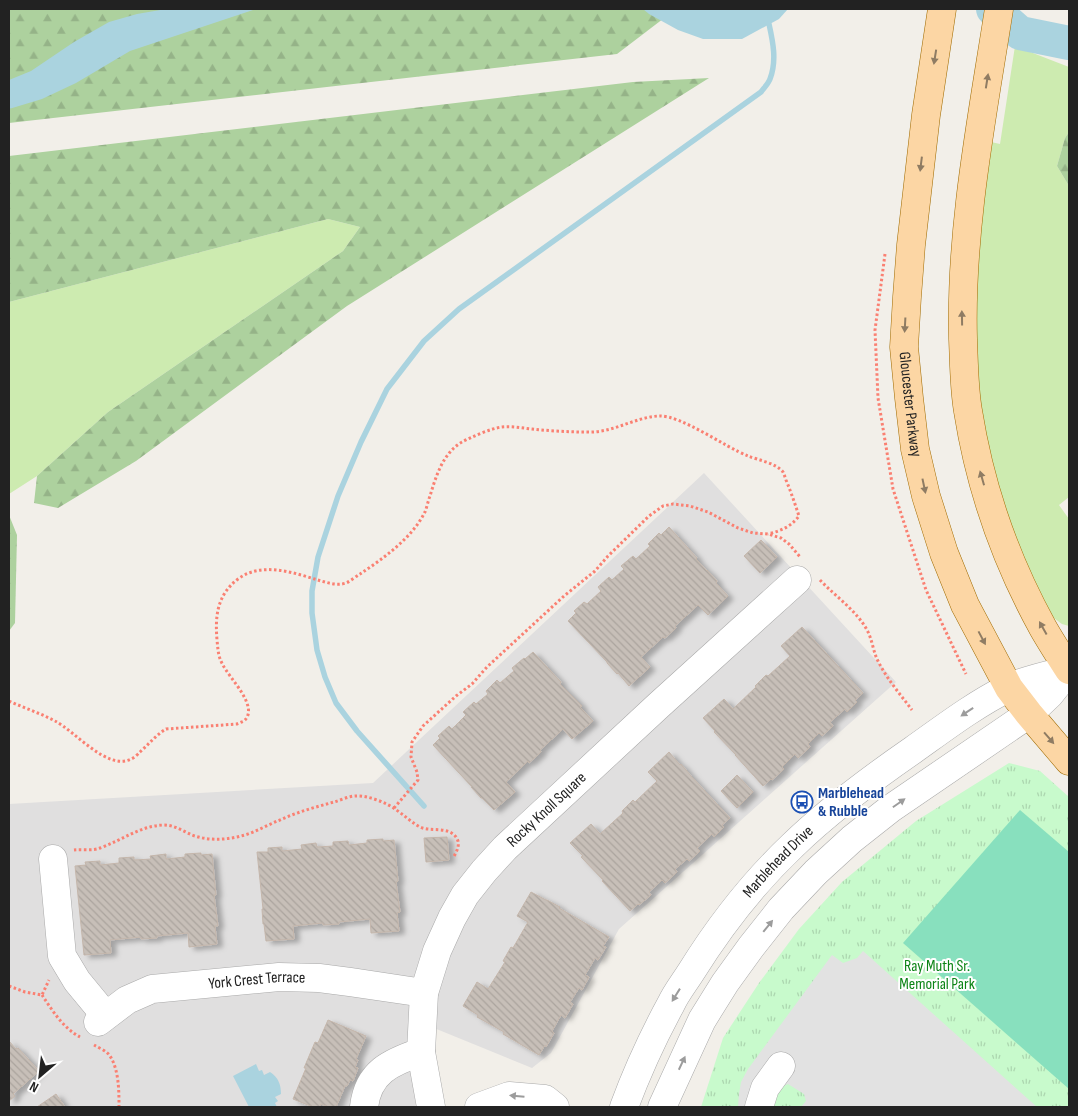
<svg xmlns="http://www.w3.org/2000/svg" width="1078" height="1116" font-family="'Sofia Sans Condensed',sans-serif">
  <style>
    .residential { fill: #e0dfdf }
    .grass { fill: #cdebb0 }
    .forest { fill: url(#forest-firs) }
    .park { fill: url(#park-tufts) }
    .pitch { fill: #88e0be }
    .parking { fill: #e2e2e2 }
    .water { fill: #aad3df }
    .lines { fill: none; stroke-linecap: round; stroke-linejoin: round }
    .stream { stroke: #aad3df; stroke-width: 5.5 }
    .river { stroke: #aad3df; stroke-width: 34 }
    .building { fill: url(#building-back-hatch); stroke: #c4b6ab; filter: url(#shadow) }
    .minor-casing { stroke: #a9a9a9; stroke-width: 29 }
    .major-casing { stroke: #a06b00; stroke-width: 29 }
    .path { stroke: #fa8072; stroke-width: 3; stroke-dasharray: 2.5 2.5; stroke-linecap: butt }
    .minor { stroke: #fff; stroke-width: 28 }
    .major { stroke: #fcd6a4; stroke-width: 28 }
    .oneway { fill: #8f7c63 }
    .oneway2 { fill: #9c9c9c }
    .labels { text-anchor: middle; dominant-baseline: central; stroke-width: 4; stroke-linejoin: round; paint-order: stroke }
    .street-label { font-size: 16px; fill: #222; stroke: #fff }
    .transit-label { font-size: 16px; font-weight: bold; fill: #164399; stroke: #fff; text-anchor: start }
    .park-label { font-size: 16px; fill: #0c8416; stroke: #fff }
  </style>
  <defs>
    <pattern id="forest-firs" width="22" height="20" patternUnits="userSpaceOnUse" patternTransform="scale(1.25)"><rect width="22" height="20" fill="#add19e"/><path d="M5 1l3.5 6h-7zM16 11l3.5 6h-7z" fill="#95b388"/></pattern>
    <pattern id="park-tufts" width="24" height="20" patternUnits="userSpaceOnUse" patternTransform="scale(1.25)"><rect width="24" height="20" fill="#c8facc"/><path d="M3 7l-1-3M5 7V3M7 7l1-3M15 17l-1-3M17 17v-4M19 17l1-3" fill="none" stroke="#acd6af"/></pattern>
    <pattern id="building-back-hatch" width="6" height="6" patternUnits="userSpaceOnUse" patternTransform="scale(1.25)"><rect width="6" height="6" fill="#c7bfb8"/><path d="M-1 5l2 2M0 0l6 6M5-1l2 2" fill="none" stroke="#aba49e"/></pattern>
    <filter id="shadow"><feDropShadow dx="5.5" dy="3" stdDeviation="2.5" flood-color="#0004"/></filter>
  </defs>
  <rect width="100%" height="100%" fill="#f2efe9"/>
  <!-- residential -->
  <polygon class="residential" points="704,473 896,682 619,929 551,1053 532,1068 412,1019 414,1090 416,1107 9,1107 9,804 373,783"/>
  <!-- grass -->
  <g class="grass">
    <polygon points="1015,46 1069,67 1069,132 1065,138 1057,166 1069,186 1069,497 1059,505 1069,519 1069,626 1062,624 1051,616 1021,556 992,471 975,380 973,279 991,142 1000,144"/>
    <polygon points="328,219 360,227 343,251 108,412 37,476 9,494 9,302"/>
  </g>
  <!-- forest -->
  <g class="forest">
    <polygon points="9,9 676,9 617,54 9,123"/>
    <polygon points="709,78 347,306 136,461 58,508 34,503 37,476 108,412 343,251 360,227 328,219 9,302 9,156 633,82"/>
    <polygon points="1069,132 1069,186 1057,166 1065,138"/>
    <polygon points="9,515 17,535 15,623 9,631"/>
  </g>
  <!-- park -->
  <polygon class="park" points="1009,763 1040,771 1069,797 1069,1107 701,1107 723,1038 759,983 799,929 842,882 916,821"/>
  <!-- pitch -->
  <polygon class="pitch" points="1020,810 1069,852 1069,1089 903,943"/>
  <!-- parking -->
  <polygon class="parking" points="863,951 1037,1107 801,1107 806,1101 804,1094 788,1084 779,1088 771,1107 738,1107 739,1094 741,1082 748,1069 832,955 843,963 857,958"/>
  <!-- water -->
  <g class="water">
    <polygon points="166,9 256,9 130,51 76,83 42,99 9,109 9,80 31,71 74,42 109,22 137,14"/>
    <polygon points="643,9 788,9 779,19 742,39 703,39 678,30 649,14"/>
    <path d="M 256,1064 L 259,1071 L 262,1070 L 264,1075 L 270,1072 C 278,1077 281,1084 281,1094 L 275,1097 L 278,1101 L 275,1103 L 277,1107 L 249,1107 L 233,1076 Z"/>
  </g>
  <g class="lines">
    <!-- stream -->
    <path class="stream" d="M 424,806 L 357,731 L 336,703 L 325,677 L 317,650 L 312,613 L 312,591 L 318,557 L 338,496 L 361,442 L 387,389 L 424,341 L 459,309 L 761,92 C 764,88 768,84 770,79 C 777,61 773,42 769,24"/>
    <!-- river -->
    <polyline class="river" points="993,9 1020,33 1069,43"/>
  </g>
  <!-- building -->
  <g class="building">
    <polygon points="669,527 697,558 696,559 707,571 707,570 717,581 716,583 728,596 708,615 698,605 675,626 676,628 665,638 663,637 641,657 650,667 629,686 618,673 617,674 607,663 607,662 568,621 576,613 574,611 584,602 587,604 601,591 598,587 609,577 612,580 624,569 621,566 633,556 636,559 650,546 648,544 659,533 661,535"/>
    <polygon points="761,540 777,557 760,573 744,556"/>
    <polygon points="802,627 863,693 855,700 857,702 847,712 845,709 830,722 833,726 822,736 819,733 808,744 810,747 798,758 795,754 782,767 784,769 772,780 771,779 763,786 735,755 736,755 714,732 715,731 703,718 724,699 733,709 756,687 755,686 766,675 768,676 790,656 781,646"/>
    <polygon points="533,652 561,682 560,684 582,706 580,707 593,721 572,739 563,729 540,750 541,752 529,763 528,761 506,782 515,792 494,810 482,798 481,798 471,787 472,787 433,745 440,738 438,736 449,726 452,729 466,715 463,712 474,702 476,704 488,694 486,691 497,680 500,683 514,671 512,668 524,658 525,659"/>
    <polygon points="669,752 680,765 681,764 691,776 730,818 722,825 724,827 714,837 712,834 697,848 700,851 689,861 687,859 675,869 677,872 665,883 662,880 649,892 651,895 639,905 638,904 630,911 602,881 603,880 581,857 583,856 570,843 591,824 600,834 623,813 622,811 633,800 635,802 657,781 648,772"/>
    <polygon points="737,775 753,792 737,808 721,791"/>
    <polygon points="447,837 449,860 426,862 424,838"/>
    <polygon points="383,839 383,841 394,840 398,881 396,882 400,912 397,913 399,931 371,933 370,919 339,922 339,924 323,925 323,923 293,926 294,939 266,941 264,924 263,924 262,909 263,909 257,852 268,852 268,848 282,847 282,851 302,849 301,845 316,843 317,847 333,846 333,842 348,841 349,845 367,843 367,840"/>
    <polygon points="201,853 201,855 212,854 216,895 214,895 218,926 215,926 217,944 189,947 188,933 157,936 157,938 141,939 141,937 110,940 111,953 84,955 75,866 86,865 85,862 100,861 100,865 119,863 119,858 134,857 134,860 151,859 150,856 166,854 166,859 185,857 185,854"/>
    <polygon points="531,892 546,900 547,900 560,907 559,908 609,937 603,946 606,947 598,960 595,958 585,975 589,977 582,990 579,988 570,1002 573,1004 565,1018 561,1015 552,1031 554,1033 546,1047 545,1045 539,1055 503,1034 504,1032 477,1017 478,1015 463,1006 477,982 488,989 505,962 503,961 511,947 513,948 528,922 517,916"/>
    <polygon points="328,1020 366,1036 356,1059 358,1060 355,1067 358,1068 353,1081 350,1080 347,1086 345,1086 336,1107 329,1107 321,1104 320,1107 313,1107 293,1099 306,1068 304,1068 315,1042 318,1043"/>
    <polygon points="9,1041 16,1049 18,1048 39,1071 13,1094 15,1096 9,1101"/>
    <polygon points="56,1094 65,1107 37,1107"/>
  </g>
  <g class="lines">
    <!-- minor casing -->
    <g class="minor-casing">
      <g id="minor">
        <polyline points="53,859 62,956 77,981 105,1015"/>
        <path id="s1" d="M 98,1022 L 127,1000 L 152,989 L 279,977 L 319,978 L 350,982 L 424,993"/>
        <path d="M 364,1107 C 368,1072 391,1062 421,1052"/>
        <path id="s2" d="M 431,1107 L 421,1052 L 424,993 L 437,951 L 452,918 L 465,895 L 484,871 L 505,848 L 659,705 L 797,580"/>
        <polyline points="479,1107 509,1096 545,1099 555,1107"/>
        <path id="s3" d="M 624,1107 C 637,1072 653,1037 671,1004 C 676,993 684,983 691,972 C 719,927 753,883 792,846 C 829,810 871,779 913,750 C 944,728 974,705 1008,688 C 1027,679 1048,675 1069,670"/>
        <polyline points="662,1107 702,1020 725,983 751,947 781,909 816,872 852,839 890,809 1029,714 1050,694 1069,670"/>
        <polyline points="759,1107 765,1088 781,1066"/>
      </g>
    </g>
    <!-- major casing -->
    <g class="major-casing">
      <g id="major">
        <path id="s4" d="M 942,9 L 926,115 L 911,245 L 907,297 L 904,347 L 909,398 L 915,449 L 926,496 L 944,553 L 965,605 L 1009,688 L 1029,714 L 1069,761"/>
        <path d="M 999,9 C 982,118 960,229 963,339 C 964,363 964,388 968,411 C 980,487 1006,561 1043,628 C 1051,642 1060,656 1069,670"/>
      </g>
    </g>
    <!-- path -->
    <g class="path">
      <polyline points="885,254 875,330 878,398 893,489 926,590 966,674"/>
      <path d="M 820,580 C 836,597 856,610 867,630 C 872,639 873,650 877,659 C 886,678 900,694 912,710"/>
      <path d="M 9,701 C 24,708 40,713 55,721 C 75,731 107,771 131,759 C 134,758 138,754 140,752 C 149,744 156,735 166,729 L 237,724 C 237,724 244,721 244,721 C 260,707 229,678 223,665 C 218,657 218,649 217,640 C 215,616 217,595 238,579 C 262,561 295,573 321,581 C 329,583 337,586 346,583 C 351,581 356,576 360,574 C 384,558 412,538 425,512 C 427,507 428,501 430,496 C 436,476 443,453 462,442 C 471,437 492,428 502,427 C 512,426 522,428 532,429 C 550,431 569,432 588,432 C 613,433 635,417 659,416 C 681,415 725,447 748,456 C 758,460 776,463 783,472 C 784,474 785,477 786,480 C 791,492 795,504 799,516 C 791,527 780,531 768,534"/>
      <polyline points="394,808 418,780 417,772 411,757 412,742 423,726 456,696 472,684 487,667 564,596 595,571 608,556 649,516 663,506 673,504 690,506 708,512 738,528 753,533 768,534 781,538 789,544 801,558"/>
      <path d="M 74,850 C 82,849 93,851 100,848 C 123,840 139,826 164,825 C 174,825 183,831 192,835 C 208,841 225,840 241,836 C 254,833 267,825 280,820 C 297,812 316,807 334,802 C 341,800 349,796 356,796 C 367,795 387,803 395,809 C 404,815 411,822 420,827 C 430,832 448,826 456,837 C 461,844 457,851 453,858"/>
      <polyline points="9,986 25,992 42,995 49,980"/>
      <path d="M 42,995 C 52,1010 63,1028 80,1037"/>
      <path d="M 94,1045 C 99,1048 107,1051 110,1056 C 119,1070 119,1091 119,1107"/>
    </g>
    <!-- minor -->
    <use href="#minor" class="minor"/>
    <!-- major -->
    <use href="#major" class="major"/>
  </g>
  <!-- one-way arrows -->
  <defs><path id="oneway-solid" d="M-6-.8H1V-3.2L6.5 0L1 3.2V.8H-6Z" transform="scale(1.25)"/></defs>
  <g class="oneway">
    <use href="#oneway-solid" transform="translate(935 57) rotate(99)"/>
    <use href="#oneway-solid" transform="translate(987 81) rotate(-81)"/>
    <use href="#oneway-solid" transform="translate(921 164) rotate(97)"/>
    <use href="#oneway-solid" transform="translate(962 318) rotate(-91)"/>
    <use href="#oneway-solid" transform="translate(905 325) rotate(93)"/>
    <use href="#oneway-solid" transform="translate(982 478) rotate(-106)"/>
    <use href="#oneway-solid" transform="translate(924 486) rotate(78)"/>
    <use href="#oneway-solid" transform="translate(1043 628) rotate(-119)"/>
    <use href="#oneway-solid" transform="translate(982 638) rotate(62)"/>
    <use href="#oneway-solid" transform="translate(1049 738) rotate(49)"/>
  </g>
  <g class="oneway2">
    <use href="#oneway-solid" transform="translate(967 712) rotate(146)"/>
    <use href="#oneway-solid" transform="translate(899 803) rotate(-35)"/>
    <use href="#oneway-solid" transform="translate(768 926) rotate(-51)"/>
    <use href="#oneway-solid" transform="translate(676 995) rotate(122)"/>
    <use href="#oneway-solid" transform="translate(682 1063) rotate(-65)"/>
    <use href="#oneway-solid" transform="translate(517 1096) rotate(-175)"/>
  </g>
  <!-- icons -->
  <defs>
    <g id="bus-ring" transform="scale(1.125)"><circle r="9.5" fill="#fff" stroke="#1a4fb4" stroke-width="1.5"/><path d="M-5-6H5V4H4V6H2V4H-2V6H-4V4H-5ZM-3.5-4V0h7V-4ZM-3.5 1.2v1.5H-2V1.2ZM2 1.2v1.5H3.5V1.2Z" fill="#1a4fb4"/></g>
  </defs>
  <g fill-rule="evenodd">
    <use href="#bus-ring" x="802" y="802"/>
  </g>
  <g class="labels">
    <!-- street labels -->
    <g class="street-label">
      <text stroke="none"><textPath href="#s4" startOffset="398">Gloucester Parkway</textPath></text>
      <text stroke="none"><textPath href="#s2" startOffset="340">Rocky Knoll Square</textPath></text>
      <text stroke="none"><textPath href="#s3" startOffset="292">Marblehead Drive</textPath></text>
      <text stroke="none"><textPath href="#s1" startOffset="169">York Crest Terrace</textPath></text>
    </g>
    <!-- transit labels -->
    <g class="transit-label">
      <text x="818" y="793">Marblehead<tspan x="818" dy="18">&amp; Rubble</tspan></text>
    </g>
    <!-- park labels -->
    <g class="park-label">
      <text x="937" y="966">Ray Muth Sr.<tspan x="937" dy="18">Memorial Park</tspan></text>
    </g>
  </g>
  <!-- border -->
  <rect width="1078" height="1116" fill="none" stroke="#222222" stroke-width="20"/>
  <!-- north arrow -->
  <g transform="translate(40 1076) rotate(208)" stroke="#ffffff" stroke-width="4" paint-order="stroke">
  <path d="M0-4L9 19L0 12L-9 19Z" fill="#222222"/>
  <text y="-8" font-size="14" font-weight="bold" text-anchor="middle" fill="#222222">N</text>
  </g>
</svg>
